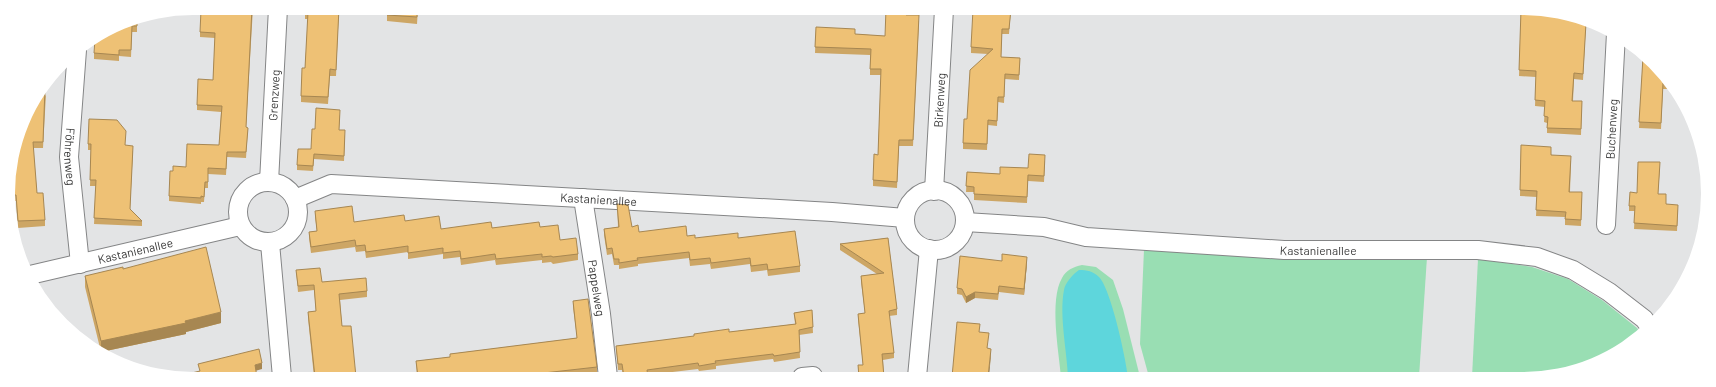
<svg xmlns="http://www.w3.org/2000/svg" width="1716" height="387" font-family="Barlow,sans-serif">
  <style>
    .green { fill: #99deb3 }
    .water { fill: #5ed6dc }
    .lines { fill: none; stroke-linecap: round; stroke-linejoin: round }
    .minor-casing { stroke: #848586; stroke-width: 20 }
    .minor { stroke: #fff; stroke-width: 18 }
    .wall { fill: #cda665 }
    .shaded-wall { fill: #a78752 }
    .building { fill: #eec175; stroke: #a78752 }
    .labels { text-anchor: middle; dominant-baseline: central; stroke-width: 3; stroke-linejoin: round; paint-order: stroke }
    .street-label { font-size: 12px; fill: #3a3a3a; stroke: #fff }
  </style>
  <rect width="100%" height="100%" fill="#e3e4e5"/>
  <!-- green -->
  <g class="green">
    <polygon points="1144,249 1427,257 1419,377 1149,377 1140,344"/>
    <polygon points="1478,259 1532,267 1568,279 1602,300 1637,328 1641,334 1604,360 1546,377 1472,377"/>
    <path d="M 1082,265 L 1096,267 L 1113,280 L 1123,309 L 1140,377 L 1061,377 C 1059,352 1049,300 1062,278 C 1066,270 1073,267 1082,265 Z"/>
  </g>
  <!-- water -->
  <path class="water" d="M 1079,270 C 1087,270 1093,271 1099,277 C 1111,289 1126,359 1128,377 L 1068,377 C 1067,351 1059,315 1064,290 C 1065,283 1073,274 1079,270 Z"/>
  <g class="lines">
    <!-- minor casing -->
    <g class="minor-casing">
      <g id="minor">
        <path id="s1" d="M 77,50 L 69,157 L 80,264"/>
        <circle cx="268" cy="212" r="30"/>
        <path id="s2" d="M 269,182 L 278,8"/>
        <circle cx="935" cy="220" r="30"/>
        <path id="s3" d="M 934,191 L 944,9"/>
        <path id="s4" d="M 583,198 L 601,314 L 608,377"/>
        <path id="s5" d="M 295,199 L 331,184 L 832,212 L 905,218"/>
        <path id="s6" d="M 965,222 L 1044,227 L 1086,237 L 1284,250 L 1478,250 L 1537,257 L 1573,270 L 1609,292 L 1644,319 L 1650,327"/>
        <path id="s7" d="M 1606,225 L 1616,33"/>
        <polyline points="270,243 282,377"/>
        <path id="s8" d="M 30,275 L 240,226"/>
        <polyline points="802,377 813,376"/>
        <polyline points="917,377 929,249"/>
      </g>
    </g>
    <!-- minor -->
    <use href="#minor" class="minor"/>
  </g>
  <!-- wall -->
  <g class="wall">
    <polygon points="217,8 253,8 246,127 248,128 246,158 227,157 226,175 208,174 208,188 205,188 204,202 201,202 201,204 169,201 169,196 173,171 186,167 219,145 221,112 197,110 197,105 213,80 215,38 200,37 200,32 217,11"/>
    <polygon points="305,8 339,8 336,76 330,76 328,104 301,102 301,96 305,68 308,19 305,19"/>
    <polygon points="418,8 417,24 387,21 387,15"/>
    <polygon points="1011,9 1009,34 1002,34 1001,57 1020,58 1019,80 1005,79 1004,103 998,102 997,126 988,125 987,150 963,149 963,143 967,119 988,54 971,53 971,47"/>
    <polygon points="1521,10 1586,23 1583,80 1574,79 1573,101 1582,101 1581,135 1547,133 1547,123 1544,122 1545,107 1535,106 1536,77 1519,76"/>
    <polygon points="906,15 919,21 913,146 899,146 897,188 873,186 873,180 878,155 881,75 870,75 870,55 815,53 816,27 855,34 885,36"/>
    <polygon points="137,19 137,32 132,32 131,57 119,56 119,61 94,59 94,53 123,22"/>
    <polygon points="1643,57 1670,81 1674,89 1663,89 1661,129 1639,128"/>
    <polygon points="46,94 43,148 33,148 37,193 45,220 45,226 18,228 16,201 11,201 8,181"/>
    <polygon points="340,115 339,130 345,136 344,161 314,159 313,171 297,170 297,165 311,149 315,129"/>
    <polygon points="1691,124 1694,131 1691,130"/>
    <polygon points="88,144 125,145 133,151 130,209 142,221 142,226 94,224 96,186 90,186 91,150 88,150"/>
    <polygon points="1521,145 1571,161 1570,192 1582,198 1581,226 1565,225 1565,217 1536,216 1537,197 1520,196"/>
    <polygon points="1045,161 1044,182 1028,181 1027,203 974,200 974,192 966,192 967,172 1000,174 1028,168"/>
    <polygon points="1660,168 1658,194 1666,204 1678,210 1677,231 1634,229 1635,211 1629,211 1629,206 1637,193"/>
    <polygon points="617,204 632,227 639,232 687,236 695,238 738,238 800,266 800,272 768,276 767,270 751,272 750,264 711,269 710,264 690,266 689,258 638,264 638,266 619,269 619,265 614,265 612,254 607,255 604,235 604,229 618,227"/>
    <polygon points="315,211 354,222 405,221 441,229 540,227 560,240 578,254 578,260 553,264 551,262 542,263 542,260 496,265 495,260 461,265 460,257 443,259 443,254 408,259 408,252 366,258 365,251 356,252 355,247 311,253 309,238 309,232 317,231 315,217"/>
    <polygon points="888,238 897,309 897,315 889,316 894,353 894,358 883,360 884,377 858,377 858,365 863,365 858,319 858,314 865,313 861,282 861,276 877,274 840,250 840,244"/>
    <polygon points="1002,261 1027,263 1024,295 999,292 998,300 975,298 966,303 962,295 957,294 957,288"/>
    <polygon points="123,269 221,323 186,332 186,334 101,352 85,287 85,276"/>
    <polygon points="296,270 322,282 367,291 367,297 340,300 342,326 356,377 314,377 308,318 308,312 316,311 314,290 298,292"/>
    <polygon points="573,301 597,367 597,373 559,377 417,377 416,361 450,357 450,354 577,338 573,307"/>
    <polygon points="812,310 813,333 799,335 800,358 774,362 773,359 716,366 716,369 699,371 698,369 647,375 648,377 623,377 622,370 618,370 616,346 795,324 794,313"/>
  </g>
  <!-- shaded-wall -->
  <g class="shaded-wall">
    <polygon points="1027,257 1027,263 1024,295 1024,289"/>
    <polygon points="975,292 975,298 966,303 966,297"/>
    <polygon points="221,312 221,323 186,332 186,334 101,352 101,341"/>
    <polygon points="991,349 991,355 989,377 988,377"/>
    <polygon points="262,363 262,369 255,371 255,365"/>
  </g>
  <!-- building -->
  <g class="building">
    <polygon points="217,8 252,8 246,127 248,128 246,152 227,152 226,169 208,168 208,182 205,182 204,197 201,196 201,198 169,196 170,171 173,171 173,166 186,167 187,144 219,145 222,106 197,105 198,79 213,80 215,33 200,32 201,10 217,11"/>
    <polygon points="305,8 339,8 336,70 330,69 328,97 301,96 302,68 305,68 308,12 305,12"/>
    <polygon points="388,8 417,8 417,17 387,15"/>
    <polygon points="886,9 906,9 906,15 919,15 913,140 899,140 897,182 873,180 874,154 878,155 881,69 870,69 871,49 815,47 816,27 855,29 855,34 885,36"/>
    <polygon points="973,9 1011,9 1009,29 1002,29 1001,57 1020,58 1019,75 1005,74 1004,97 998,97 997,121 988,120 987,144 963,143 964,119 967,119 970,70 993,49 971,47"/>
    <polygon points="1521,10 1547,10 1586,23 1583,74 1574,73 1572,101 1582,101 1581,129 1547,128 1548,117 1544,116 1545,101 1535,100 1536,71 1519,70"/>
    <polygon points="137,19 137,26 132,26 131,50 119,50 119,55 94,53 95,39 123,22"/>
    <polygon points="1643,57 1670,81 1671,83 1663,83 1661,123 1639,122"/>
    <polygon points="45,88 43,142 33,142 37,193 43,193 45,220 18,221 16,195 10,195 8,181 27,111"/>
    <polygon points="316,108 340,110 339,130 345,130 344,156 314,154 313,166 297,165 298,149 311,149 312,129 315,129"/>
    <polygon points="89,119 117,120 126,131 125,145 133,146 130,209 142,221 94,218 96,180 90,180 91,144 88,144"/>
    <polygon points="1521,145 1551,147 1551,155 1571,156 1569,192 1582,192 1581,220 1565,219 1566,212 1536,210 1537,191 1520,190"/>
    <polygon points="1029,154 1045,155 1044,176 1028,175 1027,197 974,194 974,187 966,186 967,172 1000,174 1000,167 1028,168"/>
    <polygon points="1638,162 1660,162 1658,194 1666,194 1666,204 1678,205 1677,226 1634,223 1635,206 1629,206 1630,192 1637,193"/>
    <polygon points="617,204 628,205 632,227 638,225 639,232 686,226 687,236 695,235 695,238 738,233 738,238 795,231 800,266 768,270 767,264 751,266 750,258 711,263 710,258 690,260 689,252 637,258 638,260 619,263 619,259 614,259 612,248 607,249 604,229 619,227"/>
    <polygon points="352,206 354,222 404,215 405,221 439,216 441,229 491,222 492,228 539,222 540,227 558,225 560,240 576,238 578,254 553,257 551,256 542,257 542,254 496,259 495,254 461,259 460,251 443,253 443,248 408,253 408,246 366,252 365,245 356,246 355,240 311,247 309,232 317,231 315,211"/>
    <polygon points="888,238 897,309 889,311 894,353 882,354 884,377 859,377 858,365 863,365 858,314 865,313 861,276 884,273 840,244"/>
    <polygon points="206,247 221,312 185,321 186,323 101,341 85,276 123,267 123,269"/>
    <polygon points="1002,254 1027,257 1024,289 999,286 998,294 975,292 966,297 962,289 957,288 960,256 1002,261"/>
    <polygon points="320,268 322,282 366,278 367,291 339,294 342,326 351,326 356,377 315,377 308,312 316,311 314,285 298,286 296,270"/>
    <polygon points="588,299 597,367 508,377 418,377 416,361 450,357 450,354 577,338 573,301"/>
    <polygon points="812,310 813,327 799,330 800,352 774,356 773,354 715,361 716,363 699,366 698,363 647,370 648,377 624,377 622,364 618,364 616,346 694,336 694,334 729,329 729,332 796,324 794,313"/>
    <polygon points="957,322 980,324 979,332 989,333 987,348 991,349 988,377 952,377"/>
    <polygon points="259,349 262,363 255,365 257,377 175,377 200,371 198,364"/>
  </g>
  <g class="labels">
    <!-- street labels -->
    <g class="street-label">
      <text stroke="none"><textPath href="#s2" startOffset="87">Grenzweg</textPath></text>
      <text stroke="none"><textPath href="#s3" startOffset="91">Birkenweg</textPath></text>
      <text stroke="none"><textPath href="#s7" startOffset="96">Buchenweg</textPath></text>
      <text stroke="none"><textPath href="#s1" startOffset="107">Föhrenweg</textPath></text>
      <text stroke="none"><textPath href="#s5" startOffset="307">Kastanienallee</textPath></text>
      <text stroke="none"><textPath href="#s6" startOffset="355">Kastanienallee</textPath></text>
      <text stroke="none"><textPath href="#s8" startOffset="108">Kastanienallee</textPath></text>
      <text stroke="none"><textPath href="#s4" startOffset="91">Pappelweg</textPath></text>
    </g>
  </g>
  <!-- crop -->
  <path d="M0 0H1716V387H0ZM193 15H1523A178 178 0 0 1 1701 193V194A178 178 0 0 1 1523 372H193A178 178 0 0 1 15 194V193A178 178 0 0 1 193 15Z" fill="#fff" fill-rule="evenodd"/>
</svg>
